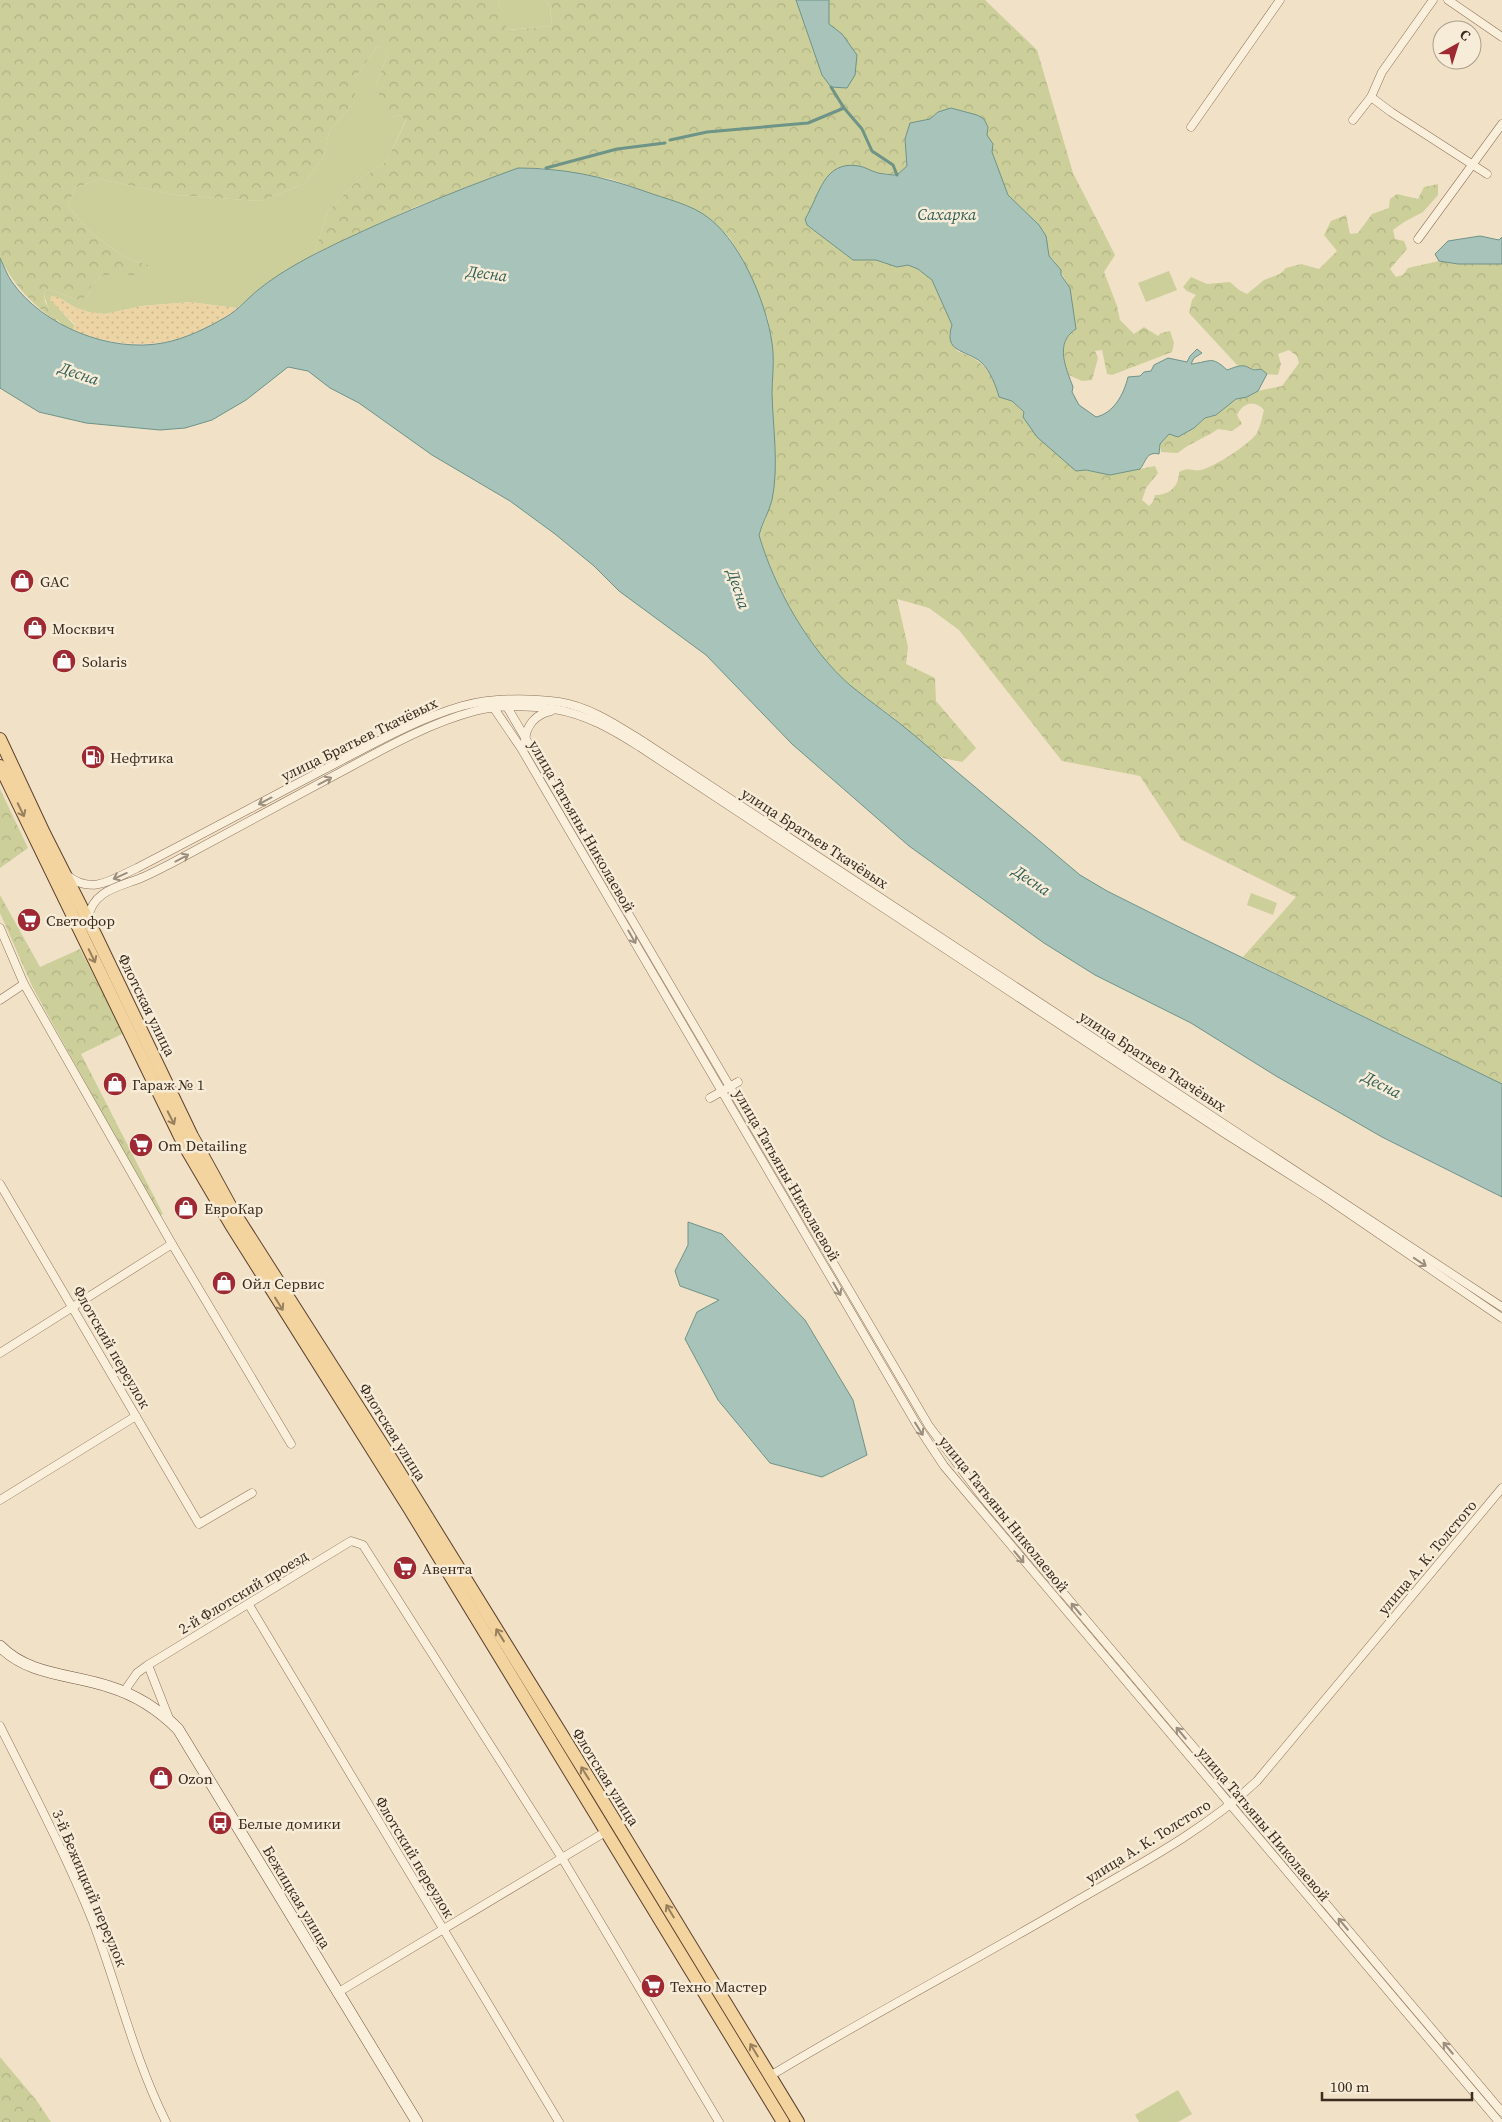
<svg xmlns="http://www.w3.org/2000/svg" width="1502" height="2122" font-family="'Source Serif 4',serif">
  <style>
    .green { fill: #cccf9a }
    .forest { fill: url(#forest-crowns) }
    .sand { fill: url(#sand-dots) }
    .water { fill: #a8c4ba; stroke: #6e9387 }
    .lines { fill: none; stroke-linecap: round; stroke-linejoin: round }
    .stream { stroke: #6e9387; stroke-width: 3 }
    .street-casing { stroke: #8d725b; stroke-width: 9 }
    .secondary-casing { stroke: #6f533e; stroke-width: 12 }
    .primary-casing { stroke: #5b412f; stroke-width: 14 }
    .street { stroke: #faefdb; stroke-width: 8 }
    .secondary { stroke: #faefdb; stroke-width: 11 }
    .primary { stroke: #f3d39e; stroke-width: 12 }
    .oneway { stroke: #9b8e7d }
    .oneway2 { stroke: #98805e }
    .labels { text-anchor: middle; dominant-baseline: central; stroke-width: 5; stroke-linejoin: round; paint-order: stroke }
    .poi-label { font-size: 15px; fill: #3c2c1f; stroke: #f7ecd7; text-anchor: start }
    .street-label { font-size: 15px; fill: #3c2c1f; stroke: #f7ecd7 }
    .water-label { font-size: 16px; font-style: italic; fill: #2e5d57; stroke: #f7ecd7 }
  </style>
  <defs>
    <pattern id="forest-crowns" width="20" height="18" patternUnits="userSpaceOnUse" patternTransform="scale(1.25)"><rect width="20" height="18" fill="#cccf9a"/><path d="M2 6a3 3 0 1 1 6 0M12 15a3 3 0 1 1 6 0" fill="none" stroke="#b0b284"/></pattern>
    <pattern id="sand-dots" width="8" height="8" patternUnits="userSpaceOnUse" patternTransform="scale(1.25)"><rect width="8" height="8" fill="#ecd4a4"/><path d="M2 2h.1M6 6h.1" fill="none" stroke="#cbb68d" stroke-width="1.8" stroke-linecap="round"/></pattern>
  </defs>
  <rect width="100%" height="100%" fill="#f0e1c7"/>
  <!-- green -->
  <g class="green">
    <polygon points="498,0 545,0 550,6 552,26 506,30"/>
    <path d="M 377,46 L 385,49 L 387,56 L 376,84 L 392,117 L 400,115 L 406,120 L 386,162 L 355,183 L 328,211 L 314,254 L 276,278 L 257,291 L 243,304 L 235,308 L 190,302 L 142,306 L 105,314 L 88,312 L 74,307 L 58,297 L 51,300 L 75,326 L 72,330 C 57,323 46,310 44,292 L 48,289 L 78,300 L 88,296 L 92,284 L 104,275 L 147,275 L 149,265 L 124,257 L 89,231 L 68,206 L 75,188 L 99,179 L 176,195 L 261,201 L 304,184 L 324,156 L 329,132 L 355,101 L 355,78 Z"/>
    <polygon points="1169,271 1177,290 1146,302 1138,283"/>
    <polygon points="1251,893 1277,903 1273,915 1247,905"/>
    <polygon points="1178,2090 1192,2114 1178,2122 1139,2122 1135,2115"/>
  </g>
  <!-- forest -->
  <g class="forest">
    <path d="M 0,0 L 498,0 L 507,30 L 552,26 L 550,6 L 545,0 L 796,0 L 822,75 L 842,34 L 829,24 L 829,0 L 985,0 L 1037,50 L 1073,173 L 1115,255 L 1104,272 L 1117,306 L 1120,320 L 1134,334 L 1144,327 L 1158,336 L 1161,333 L 1170,331 L 1174,343 L 1172,352 L 1112,375 L 1107,374 L 1102,350 L 1095,351 L 1098,358 L 1092,380 L 1082,381 L 1069,375 C 1063,358 1059,341 1076,329 L 1070,288 L 1055,262 L 1049,256 L 1046,236 L 1039,225 L 1008,195 L 992,152 L 993,144 L 987,135 L 988,127 L 984,119 L 977,115 L 951,108 L 938,112 L 930,119 L 910,123 L 905,139 L 907,166 L 897,175 L 878,173 L 859,166 L 822,184 L 814,204 L 805,219 L 807,225 L 853,260 L 876,260 L 897,267 L 908,265 L 918,269 L 932,280 L 952,325 L 949,335 L 957,351 C 983,360 992,371 999,397 L 1012,401 L 1024,413 L 1023,417 L 1076,471 L 1085,470 L 1110,475 L 1155,466 L 1158,473 L 1146,488 L 1142,500 L 1149,506 L 1153,502 L 1155,495 C 1169,495 1179,487 1179,472 C 1190,466 1192,472 1201,470 C 1214,467 1250,444 1257,433 C 1260,427 1262,418 1264,410 C 1254,399 1243,403 1237,415 L 1242,424 L 1232,431 L 1218,429 C 1205,438 1189,443 1178,453 L 1161,452 L 1160,444 L 1169,434 L 1178,437 L 1194,428 L 1206,418 L 1216,415 L 1236,399 L 1247,397 L 1258,391 L 1282,386 L 1299,363 L 1297,356 L 1289,350 L 1278,354 L 1281,364 L 1278,375 L 1267,374 L 1261,369 C 1252,371 1247,366 1238,366 L 1189,313 L 1192,300 L 1196,295 L 1187,291 L 1183,287 L 1191,277 L 1207,284 L 1230,282 L 1239,290 L 1247,294 L 1264,280 L 1280,274 L 1286,268 L 1301,264 L 1319,269 L 1337,251 L 1324,235 L 1331,221 L 1346,215 L 1350,234 L 1358,233 L 1372,214 L 1389,208 L 1390,199 L 1397,194 L 1418,199 L 1424,187 L 1438,184 L 1438,195 L 1423,212 L 1404,222 L 1393,230 L 1395,239 L 1404,241 L 1407,249 L 1390,269 L 1396,277 L 1403,275 L 1408,268 L 1439,261 L 1459,264 L 1502,264 L 1502,1084 L 1243,957 L 1296,897 L 1182,840 L 1140,776 L 1062,761 L 959,630 L 929,608 L 897,599 L 908,647 L 906,664 L 935,678 L 936,701 L 976,748 L 962,762 C 954,760 943,759 937,755 C 922,744 908,730 894,718 C 880,707 864,697 851,686 C 808,648 775,589 759,535 L 766,518 L 773,353 L 768,319 L 742,258 L 729,237 L 709,218 L 688,207 L 611,179 L 546,168 L 518,168 L 417,206 L 314,254 L 328,211 L 355,183 L 386,162 L 406,121 L 400,115 L 392,117 L 384,111 L 376,84 L 387,56 L 385,49 L 377,46 L 355,78 L 355,101 L 329,132 L 324,156 L 304,184 L 261,201 L 176,195 L 99,179 L 75,188 L 68,206 L 89,231 L 124,257 L 149,265 L 148,275 L 104,275 L 92,284 L 88,296 L 78,300 L 48,289 L 44,292 L 45,302 L 59,324 C 31,302 17,290 0,258 Z"/>
    <polygon points="0,789 28,848 0,868"/>
    <polygon points="0,895 40,967 80,949 124,1033 81,1054 163,1214 159,1216 33,988 0,913"/>
    <polygon points="0,2057 37,2101 51,2122 0,2122"/>
  </g>
  <!-- sand -->
  <path class="sand" d="M 51,296 L 58,297 L 74,307 L 88,312 L 105,314 L 142,306 L 190,302 L 235,308 L 243,304 C 188,348 137,354 72,330 L 75,324 L 50,300 Z"/>
  <!-- water -->
  <g class="water">
    <polygon points="796,0 829,0 829,24 842,34 857,55 855,75 847,88 831,87 822,75"/>
    <path d="M 951,108 L 977,115 L 984,119 L 988,127 L 987,135 L 993,144 L 992,152 L 1008,195 L 1039,225 L 1046,236 L 1049,256 L 1061,270 L 1061,275 L 1070,288 L 1076,329 C 1054,343 1066,368 1073,387 L 1072,392 L 1079,405 L 1096,417 C 1114,413 1124,394 1128,377 L 1140,376 L 1144,372 L 1151,371 L 1154,365 L 1168,358 L 1187,362 L 1190,356 L 1197,349 L 1202,353 L 1194,358 L 1191,364 C 1211,362 1211,355 1227,370 C 1233,368 1239,365 1245,366 C 1253,369 1251,371 1261,369 L 1267,374 L 1258,391 L 1247,397 L 1236,399 L 1216,415 L 1205,418 L 1194,428 L 1178,437 L 1169,434 L 1160,444 L 1159,454 C 1146,451 1146,462 1140,469 L 1110,475 L 1086,470 L 1076,471 L 1037,437 L 1023,417 L 1024,412 L 1012,401 L 999,397 C 996,386 990,370 981,362 C 965,349 943,353 952,325 L 932,280 L 918,269 L 908,265 L 897,267 L 876,260 L 853,260 L 807,225 L 805,219 C 820,195 823,160 859,166 C 865,167 871,171 878,173 C 884,174 891,175 897,175 L 907,166 L 905,139 L 910,123 L 930,119 L 938,112 Z"/>
    <path d="M 518,168 C 562,168 602,176 644,191 C 665,199 692,204 710,219 C 743,245 770,311 773,352 C 774,366 772,380 772,394 C 773,429 779,466 772,500 C 769,512 762,523 759,535 C 774,587 809,650 851,686 C 872,703 894,718 914,735 C 969,783 1025,828 1080,875 L 1107,891 L 1169,922 L 1502,1084 L 1502,1197 L 1382,1137 L 1276,1076 L 1191,1023 L 1095,975 L 1044,943 L 909,846 L 792,744 L 706,655 L 619,591 L 594,566 L 555,534 L 510,501 L 432,455 L 359,403 L 330,388 L 308,371 L 288,367 L 246,400 L 212,420 L 185,428 L 160,430 L 86,423 L 39,412 L 0,388 L 0,258 C 4,266 7,275 12,282 C 43,326 110,353 163,343 C 185,339 207,328 226,317 C 238,310 247,299 258,290 C 275,276 296,264 315,254 C 381,221 449,193 518,168 Z"/>
    <polygon points="1480,236 1499,240 1502,237 1502,264 1458,264 1439,261 1435,254 1448,241"/>
    <polygon points="688,1222 722,1234 805,1320 853,1400 867,1455 822,1477 770,1463 718,1400 685,1339 697,1312 719,1300 680,1286 675,1271 688,1245"/>
  </g>
  <g class="lines">
    <!-- stream -->
    <g class="stream">
      <polyline points="831,87 844,108 862,129 872,151 893,165 897,175"/>
      <polyline points="670,140 707,132 808,123 844,108"/>
      <polyline points="546,168 617,149 665,143"/>
    </g>
    <!-- street casing -->
    <g class="street-casing">
      <g id="street">
        <polyline points="1448,0 1502,37"/>
        <polyline points="1371,97 1391,112 1487,174"/>
        <polyline points="1353,120 1371,97 1382,72 1433,0"/>
        <polyline points="1191,127 1280,0"/>
        <polyline points="1418,239 1502,124"/>
        <polyline points="503,700 929,1426 984,1499 1502,2112"/>
        <polyline points="489,701 521,748 917,1425 944,1466 1499,2122"/>
        <path d="M 525,741 C 526,725 536,714 551,711"/>
        <path d="M 68,876 C 92,895 113,879 137,868 C 199,836 260,803 321,771 C 366,748 413,720 462,706 C 492,698 528,698 559,702 C 591,707 618,726 644,742 L 1502,1307"/>
        <path d="M 88,918 C 93,890 119,887 141,878 C 151,874 160,869 170,864 C 225,834 281,804 337,774 C 380,751 426,724 475,711 C 499,705 529,705 554,709 C 586,714 613,730 640,747 L 1224,1133 L 1322,1195 L 1502,1318"/>
        <polyline points="0,928 24,984 172,1244 291,1444"/>
        <polyline points="0,1000 24,984"/>
        <polyline points="710,1098 738,1082"/>
        <polyline points="0,1184 199,1524 252,1493"/>
        <polyline points="0,1353 172,1244"/>
        <polyline points="0,1500 136,1416"/>
        <polyline points="249,1605 559,2122"/>
        <polyline points="148,1665 351,1541 363,1545 562,1858 719,2122"/>
        <polyline points="123,1693 137,1673 148,1665 170,1721"/>
        <path d="M 0,1726 C 32,1790 66,1855 93,1922 C 118,1988 134,2058 166,2122"/>
        <polyline points="337,1993 607,1831"/>
        <path d="M 770,2076 C 871,2015 976,1960 1078,1900 C 1140,1864 1205,1830 1257,1781 L 1502,1488"/>
      </g>
    </g>
    <!-- secondary casing -->
    <g class="secondary-casing">
      <path id="secondary" d="M 0,1646 C 29,1676 73,1674 110,1687 C 136,1695 159,1710 178,1729 L 417,2122"/>
    </g>
    <!-- primary casing -->
    <g class="primary-casing">
      <g id="primary">
        <polyline points="0,739 44,833 96,936 192,1136 232,1209 387,1452 598,1793 798,2122"/>
        <polyline points="0,766 184,1145 231,1225 409,1508 783,2122"/>
      </g>
    </g>
    <!-- street -->
    <use href="#street" class="street"/>
    <!-- secondary -->
    <use href="#secondary" class="secondary"/>
    <!-- primary -->
    <use href="#primary" class="primary"/>
  </g>
  <!-- one-way arrows -->
  <defs><path id="oneway-shaft" d="M-6 0H5M1.5-3L5.5 0L1.5 3" fill="none" stroke-width="1.6" stroke-linecap="round" stroke-linejoin="round" transform="scale(1.25)"/></defs>
  <g class="oneway">
    <use href="#oneway-shaft" transform="translate(325 781) rotate(-28)"/>
    <use href="#oneway-shaft" transform="translate(265 801) rotate(152)"/>
    <use href="#oneway-shaft" transform="translate(182 858) rotate(-28)"/>
    <use href="#oneway-shaft" transform="translate(120 876) rotate(156)"/>
    <use href="#oneway-shaft" transform="translate(632 937) rotate(60)"/>
    <use href="#oneway-shaft" transform="translate(1420 1262) rotate(34)"/>
    <use href="#oneway-shaft" transform="translate(837 1289) rotate(60)"/>
    <use href="#oneway-shaft" transform="translate(919 1429) rotate(58)"/>
    <use href="#oneway-shaft" transform="translate(1019 1557) rotate(50)"/>
    <use href="#oneway-shaft" transform="translate(1076 1609) rotate(-130)"/>
    <use href="#oneway-shaft" transform="translate(1181 1733) rotate(-130)"/>
    <use href="#oneway-shaft" transform="translate(1343 1924) rotate(-130)"/>
    <use href="#oneway-shaft" transform="translate(1448 2048) rotate(-130)"/>
  </g>
  <g class="oneway2">
    <use href="#oneway-shaft" transform="translate(21 810) rotate(64)"/>
    <use href="#oneway-shaft" transform="translate(92 956) rotate(64)"/>
    <use href="#oneway-shaft" transform="translate(171 1118) rotate(63)"/>
    <use href="#oneway-shaft" transform="translate(279 1304) rotate(58)"/>
    <use href="#oneway-shaft" transform="translate(500 1635) rotate(-122)"/>
    <use href="#oneway-shaft" transform="translate(585 1773) rotate(-122)"/>
    <use href="#oneway-shaft" transform="translate(670 1911) rotate(-121)"/>
    <use href="#oneway-shaft" transform="translate(754 2050) rotate(-121)"/>
  </g>
  <!-- icons -->
  <defs>
    <g id="shop-disc" transform="scale(1.25)"><circle r="9.5" fill="#9e2932" stroke="#f7ecd7"/><path d="M-5-2.5h2.3a2.7 3.5 0 0 1 5.4 0H5L5.5 6h-11ZM-1.5-2.5h3a1.5 2.3 0 0 0-3 0Z" fill="#fff"/></g>
    <g id="fuel-disc" transform="scale(1.25)"><circle r="9.5" fill="#9e2932" stroke="#f7ecd7"/><path d="M-5.5-6h7V0h2V4h1.3V-2.5L3-4.5l.8-.8L6-3V5H2.5V1h-1V6h-7ZM-4.2-4.7v3.2H.2V-4.7Z" fill="#fff"/></g>
    <g id="supermarket-disc" transform="scale(1.25)"><circle r="9.5" fill="#9e2932" stroke="#f7ecd7"/><path d="M-6-5.5h2.5l.6 2H6L4.5 2H-2.5L-4.4-4H-6ZM-1.5 3.2a1.3 1.3 0 1 0 .1 0ZM3 3.2a1.3 1.3 0 1 0 .1 0Z" fill="#fff"/></g>
    <g id="bus-disc" transform="scale(1.25)"><circle r="9.5" fill="#9e2932" stroke="#f7ecd7"/><path d="M-5-6H5V4H4V6H2V4H-2V6H-4V4H-5ZM-3.5-4V0h7V-4ZM-3.5 1.2v1.5H-2V1.2ZM2 1.2v1.5H3.5V1.2Z" fill="#fff"/></g>
  </defs>
  <g fill-rule="evenodd">
    <use href="#shop-disc" x="22" y="581"/>
    <use href="#shop-disc" x="35" y="628"/>
    <use href="#shop-disc" x="64" y="661"/>
    <use href="#fuel-disc" x="93" y="757"/>
    <use href="#supermarket-disc" x="29" y="920"/>
    <use href="#shop-disc" x="115" y="1084"/>
    <use href="#supermarket-disc" x="141" y="1145"/>
    <use href="#shop-disc" x="186" y="1208"/>
    <use href="#shop-disc" x="224" y="1283"/>
    <use href="#supermarket-disc" x="405" y="1568"/>
    <use href="#shop-disc" x="161" y="1778"/>
    <use href="#bus-disc" x="220" y="1823"/>
    <use href="#supermarket-disc" x="653" y="1986"/>
  </g>
  <g class="labels">
    <!-- poi labels -->
    <g class="poi-label">
      <text x="40" y="581">GAC</text>
      <text x="52" y="628">Москвич</text>
      <text x="82" y="661">Solaris</text>
      <text x="110" y="757">Нефтика</text>
      <text x="46" y="920">Светофор</text>
      <text x="132" y="1084">Гараж № 1</text>
      <text x="158" y="1145">Om Detailing</text>
      <text x="204" y="1208">ЕвроКар</text>
      <text x="242" y="1283">Ойл Сервис</text>
      <text x="422" y="1568">Авента</text>
      <text x="178" y="1778">Ozon</text>
      <text x="238" y="1823">Белые домики</text>
      <text x="670" y="1986">Техно Мастер</text>
    </g>
    <!-- street labels -->
    <g class="street-label">
      <text transform="translate(359 739) rotate(-26)">улица Братьев Ткачёвых</text>
      <text transform="translate(582 826) rotate(60)">улица Татьяны Николаевой</text>
      <text transform="translate(815 838) rotate(33)">улица Братьев Ткачёвых</text>
      <text transform="translate(147 1005) rotate(64)">Флотская улица</text>
      <text transform="translate(1153 1061) rotate(33)">улица Братьев Ткачёвых</text>
      <text transform="translate(787 1175) rotate(60)">улица Татьяны Николаевой</text>
      <text transform="translate(112 1347) rotate(60)">Флотский переулок</text>
      <text transform="translate(393 1432) rotate(58)">Флотская улица</text>
      <text transform="translate(1004 1514) rotate(51)">улица Татьяны Николаевой</text>
      <text transform="translate(1427 1557) rotate(-50)">улица А. К. Толстого</text>
      <text transform="translate(243 1592) rotate(-31)">2-й Флотский проезд</text>
      <text transform="translate(606 1777) rotate(58)">Флотская улица</text>
      <text transform="translate(1264 1824) rotate(50)">улица Татьяны Николаевой</text>
      <text transform="translate(1148 1841) rotate(-32)">улица А. К. Толстого</text>
      <text transform="translate(415 1857) rotate(59)">Флотский переулок</text>
      <text transform="translate(90 1888) rotate(67)">3-й Бежицкий переулок</text>
      <text transform="translate(297 1897) rotate(59)">Бежицкая улица</text>
    </g>
    <!-- water labels -->
    <g class="water-label">
      <text x="947" y="214">Сахарка</text>
      <text transform="translate(487 273) rotate(7)">Десна</text>
      <text transform="translate(79 373) rotate(19)">Десна</text>
      <text transform="translate(739 589) rotate(72)">Десна</text>
      <text transform="translate(1032 880) rotate(34)">Десна</text>
      <text transform="translate(1382 1084) rotate(27)">Десна</text>
    </g>
  </g>
  <!-- north arrow -->
  <g transform="translate(1457 45) rotate(39)"><circle r="24" fill="#f7ecd7" stroke="#ac9f8d"/>
  <path d="M0-4L9 19L0 12L-9 19Z" fill="#9e2932"/>
  <text y="-8" font-size="14" font-weight="bold" text-anchor="middle" fill="#3c2c1f">С</text>
  </g>
  <!-- scale -->
  <path d="M1322 2092v8h150v-8" fill="none" stroke="#3c2c1f" stroke-width="2.5"/>
  <text x="1330" y="2092" font-size="15" fill="#3c2c1f" stroke="#f7ecd7" stroke-width="4" paint-order="stroke">100 m</text>
</svg>
